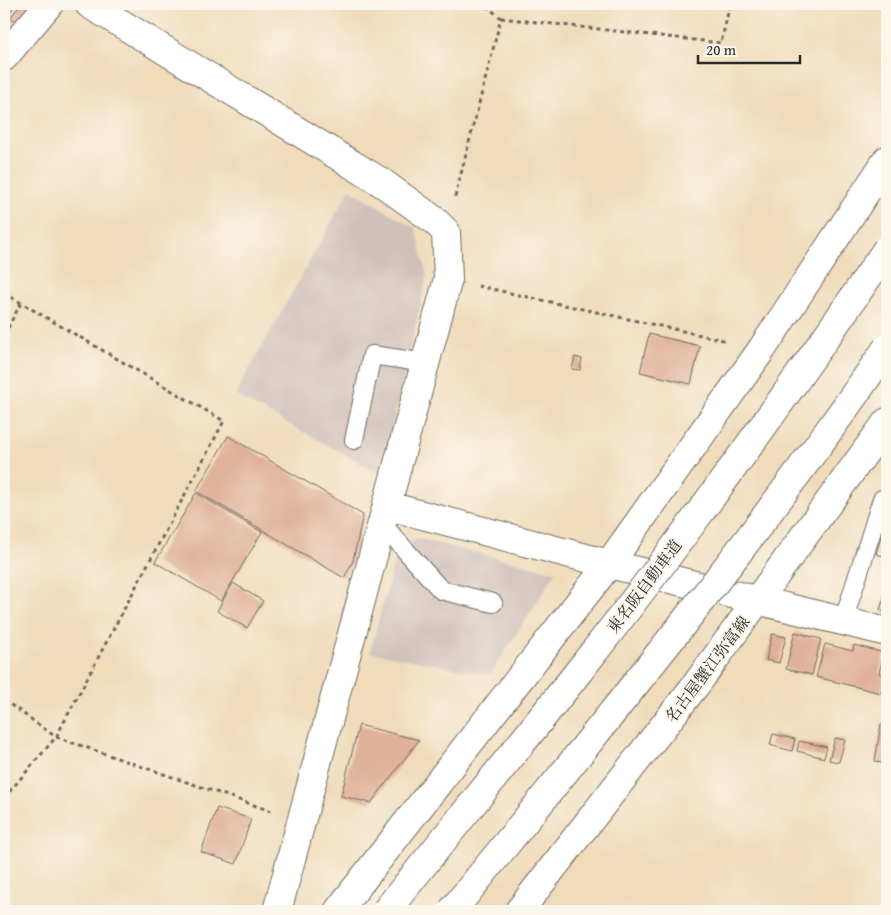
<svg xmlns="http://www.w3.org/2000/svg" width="891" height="915" font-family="'Gentium Book Plus','Noto Serif JP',serif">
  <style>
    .industrial { fill: #cfc0ba }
    .building { fill: #dfb198 }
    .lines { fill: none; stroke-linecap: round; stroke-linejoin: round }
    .lane-casing { stroke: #70695d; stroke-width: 20 }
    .street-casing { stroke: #70695d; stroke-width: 30 }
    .primary-casing { stroke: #70695d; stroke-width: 30 }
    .path { stroke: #70695d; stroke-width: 3; stroke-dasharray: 4 4; stroke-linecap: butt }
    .lane { stroke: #fff; stroke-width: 18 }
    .street { stroke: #fff; stroke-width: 28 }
    .primary { stroke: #fff; stroke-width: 28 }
    .highway-bridge-casing { stroke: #70695d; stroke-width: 30; stroke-linecap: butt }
    .highway-bridge { stroke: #fff; stroke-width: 28 }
    .labels { text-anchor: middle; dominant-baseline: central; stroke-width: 5; stroke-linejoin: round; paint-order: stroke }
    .street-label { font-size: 16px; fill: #2b2b2b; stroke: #fbf7ec }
  </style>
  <rect width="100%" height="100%" fill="#fbf7ec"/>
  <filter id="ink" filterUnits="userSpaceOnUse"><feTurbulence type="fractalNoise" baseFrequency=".02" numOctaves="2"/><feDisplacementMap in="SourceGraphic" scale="10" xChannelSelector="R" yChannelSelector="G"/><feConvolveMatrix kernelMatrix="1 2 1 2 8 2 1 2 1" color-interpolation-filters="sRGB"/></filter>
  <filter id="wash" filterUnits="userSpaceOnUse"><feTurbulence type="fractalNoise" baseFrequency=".0096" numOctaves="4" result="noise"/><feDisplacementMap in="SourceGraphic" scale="20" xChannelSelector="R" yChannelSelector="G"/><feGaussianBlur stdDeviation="1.12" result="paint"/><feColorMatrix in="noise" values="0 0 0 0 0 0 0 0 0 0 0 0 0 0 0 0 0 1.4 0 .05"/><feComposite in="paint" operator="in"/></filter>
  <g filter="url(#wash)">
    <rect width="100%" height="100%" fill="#f0dcbb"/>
    <!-- industrial -->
    <g class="industrial">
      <polygon points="350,189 416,229 427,276 381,474 235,395"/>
      <polygon points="415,538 556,572 490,675 370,652 394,563"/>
    </g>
    <g id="blocks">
      <!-- building -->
      <g class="building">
        <polygon points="4,4 16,4 8,15 4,12"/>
        <polygon points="21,4 32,4 18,23 11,17"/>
        <polygon points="4,15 14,23 4,37"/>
        <polygon points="649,334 700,346 691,384 640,372"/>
        <polygon points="575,357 582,359 580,370 572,369"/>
        <polygon points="228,436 363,515 353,561 344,578 196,491"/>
        <polygon points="196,493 262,532 221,601 155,562"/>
        <polygon points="883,530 887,531 887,557 876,554"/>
        <polygon points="233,583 263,601 247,628 217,611"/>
        <polygon points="887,588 887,613 880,610"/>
        <polygon points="795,632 821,639 812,675 786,669"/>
        <polygon points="772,634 786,637 779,663 766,660"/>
        <polygon points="825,644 853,651 854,645 884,653 879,673 885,675 881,693 816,677"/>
        <polygon points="881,724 887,726 887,765 875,761"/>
        <polygon points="359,725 419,740 371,803 341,796"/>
        <polygon points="773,734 795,739 792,751 770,745"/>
        <polygon points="835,738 845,740 839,762 829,760"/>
        <polygon points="799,741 827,747 824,758 797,751"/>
        <polygon points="217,808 251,819 236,864 201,852"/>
      </g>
    </g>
  </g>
  <g filter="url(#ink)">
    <use href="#blocks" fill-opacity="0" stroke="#70695d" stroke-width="1"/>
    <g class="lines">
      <!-- lane casing -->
      <g class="lane-casing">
        <g id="lane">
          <polyline points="354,440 372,355 426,363"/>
          <polyline points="383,525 441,590 493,603"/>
          <polyline points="843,622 882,499"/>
        </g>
      </g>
      <!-- street casing -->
      <g class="street-casing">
        <g id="street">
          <polyline points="89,4 381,182 434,220 446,232 448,279 277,911"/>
          <polyline points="4,57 49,4"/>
          <polyline points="388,506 609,564 887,632"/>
          <polyline points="338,911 609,564 762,349 887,160"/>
        </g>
      </g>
      <!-- primary casing -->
      <g class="primary-casing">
        <polyline id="primary" points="519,911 698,682 887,422"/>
      </g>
      <!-- path -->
      <g class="path">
        <polyline points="501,18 721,43 730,4"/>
        <polyline points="455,197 501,18 484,4"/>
        <polyline points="478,286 728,341"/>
        <polyline points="4,293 224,421 56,737 4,798"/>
        <polyline points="4,335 21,303"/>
        <polyline points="4,700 56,737 271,811"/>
      </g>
      <!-- lane -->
      <use href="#lane" class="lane"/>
      <!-- street -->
      <use href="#street" class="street"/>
      <!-- primary -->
      <use href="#primary" class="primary"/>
      <!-- highway-bridge casing -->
      <g class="highway-bridge-casing">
        <g id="highway-bridge">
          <path d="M 386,911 C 492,779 601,648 701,511 C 765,425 826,338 887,249"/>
          <path d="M 452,911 C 601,727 753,543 887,348"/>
        </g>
      </g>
      <!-- highway-bridge -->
      <use href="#highway-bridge" class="highway-bridge"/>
    </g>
  </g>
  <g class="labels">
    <!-- street labels -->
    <g class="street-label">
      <text transform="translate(644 586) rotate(-53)">東名阪自動車道</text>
      <text transform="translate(707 669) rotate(-53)">名古屋蟹江弥富線</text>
    </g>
  </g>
  <!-- margin -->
  <rect width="891" height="915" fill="none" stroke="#fbf7ec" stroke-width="20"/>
  <!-- scale -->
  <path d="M698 55v8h102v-8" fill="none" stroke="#2b2b2b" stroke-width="2.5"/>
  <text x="706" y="55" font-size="15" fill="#2b2b2b" stroke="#fbf7ec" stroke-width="4" paint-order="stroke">20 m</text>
</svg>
